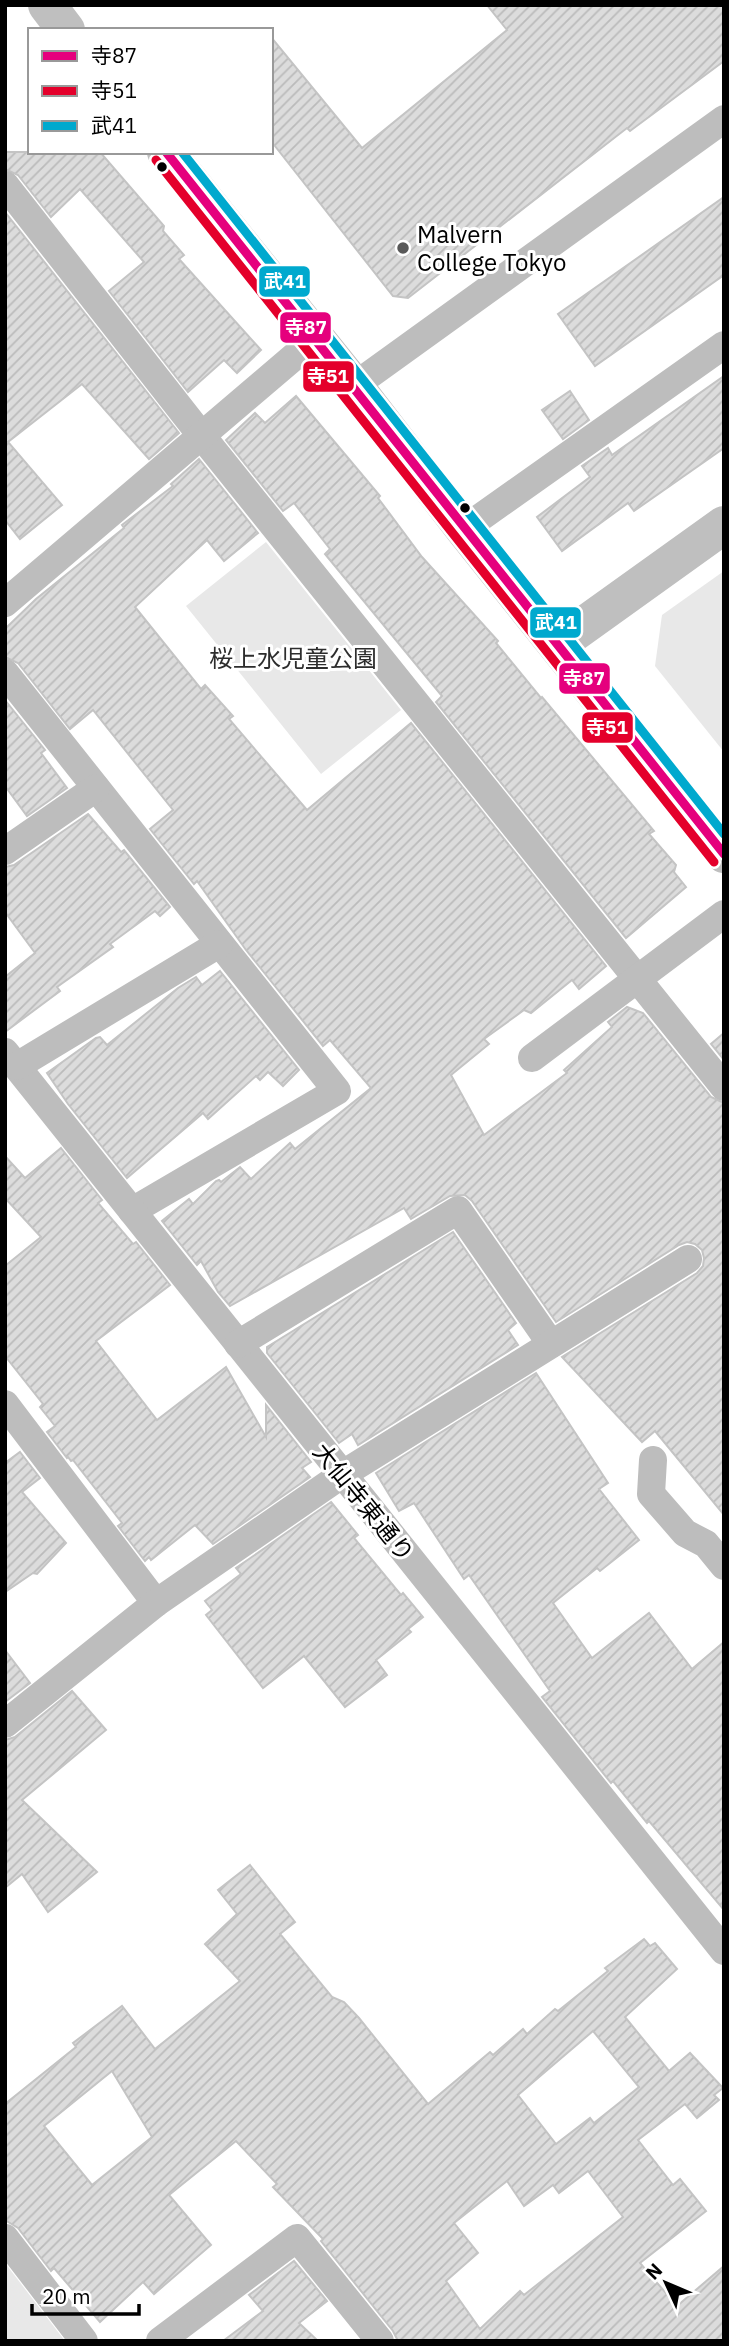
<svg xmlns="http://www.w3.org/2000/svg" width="729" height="2346" font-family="'IBM Plex Sans','Noto Sans JP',sans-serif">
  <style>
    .green { fill: #e8e8e8 }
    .building { fill: url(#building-hatch); stroke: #c4c4c4; stroke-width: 2; fill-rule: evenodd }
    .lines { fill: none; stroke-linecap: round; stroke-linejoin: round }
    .street { stroke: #bdbdbd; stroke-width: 28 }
    .secondary { stroke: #bfbfbf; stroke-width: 38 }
    .bus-1-casing { stroke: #fff; stroke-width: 14 }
    .bus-2-casing { stroke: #fff; stroke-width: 14 }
    .bus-3-casing { stroke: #fff; stroke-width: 14 }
    .bus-1 { stroke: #e5007d; stroke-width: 9 }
    .bus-2 { stroke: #e4002b; stroke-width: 9 }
    .bus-3 { stroke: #00a9ce; stroke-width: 9 }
    .bus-dot { fill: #000; stroke: #fff; stroke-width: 2.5 }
    .poi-dot { fill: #595959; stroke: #fff; stroke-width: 2.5 }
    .labels { text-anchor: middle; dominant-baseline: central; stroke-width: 6; stroke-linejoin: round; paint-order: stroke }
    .poi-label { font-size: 24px; fill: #000; stroke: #fff; text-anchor: start }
    .park-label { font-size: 24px; fill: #2d2d2d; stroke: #fff }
    .street-label { font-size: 24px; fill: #000; stroke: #fff }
    .line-badge { stroke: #fff; stroke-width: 2.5 }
    .badge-label { font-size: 19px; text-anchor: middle; font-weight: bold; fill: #fff }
  </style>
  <defs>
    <pattern id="building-hatch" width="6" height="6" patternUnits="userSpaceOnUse" patternTransform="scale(1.75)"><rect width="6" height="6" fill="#dcdcdc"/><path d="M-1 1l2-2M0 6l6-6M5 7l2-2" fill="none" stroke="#bbb"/></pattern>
  </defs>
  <rect width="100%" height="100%" fill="#fff"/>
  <!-- green -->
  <g class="green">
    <polygon points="266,542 401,710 321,774 186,606"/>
    <polygon points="724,571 724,752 655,666 662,615"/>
    <polygon points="5,2263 65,2341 5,2341"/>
  </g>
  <!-- building -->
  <g class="building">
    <polygon points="487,5 724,5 724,61 630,131 627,128 408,298 393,296 271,141 271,37 362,148 507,30"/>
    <polygon points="5,152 100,152 164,226 163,231 184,255 179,259 261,350 237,373 224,360 188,392 109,291 144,262 80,189 51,217 18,175 5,169"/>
    <polygon points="724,197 724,275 595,366 558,314"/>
    <polygon points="5,212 179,433 149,459 82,384 8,442 62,505 20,539 5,520"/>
    <polygon points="724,376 724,448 634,511 628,503 562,551 537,517 590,477 582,466 608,448 612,455"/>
    <polygon points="570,391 589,420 563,439 542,410"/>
    <polygon points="296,396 380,496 378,498 422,557 498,641 496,643 541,698 542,697 654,831 649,834 676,865 674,872 686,887 626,938 436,702 442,696 325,554 330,549 294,503 283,511 226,440 255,413 265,423"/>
    <polygon points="199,459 258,533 224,561 207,540 135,607 201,689 205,685 233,716 229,719 307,810 411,723 606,966 579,989 572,980 531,1013 524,1010 484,1039 489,1044 451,1075 484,1135 567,1073 564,1070 612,1027 608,1022 627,1007 643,1013 711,1097 724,1103 724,1515 655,1431 642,1442 562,1357 697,1273 703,1266 704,1258 702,1250 695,1244 687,1242 679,1245 556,1322 472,1201 465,1195 450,1196 411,1219 404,1208 230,1306 218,1292 201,1261 197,1265 162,1221 189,1199 193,1204 216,1181 219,1180 221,1182 240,1167 251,1179 290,1143 295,1149 371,1088 330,1040 323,1046 246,950 197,881 194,884 150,829 173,810 93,710 70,729 18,663 5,657 5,629 36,599 124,528 122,525 173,486 171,484"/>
    <polygon points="5,700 45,750 41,753 67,788 27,816 5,786"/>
    <polygon points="88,814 121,852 124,850 170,907 160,916 155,911 110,944 113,947 57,987 60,991 5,1032 5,977 35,953 5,912 5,867 14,865"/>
    <polygon points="220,971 299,1070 283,1086 268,1072 260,1080 256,1076 208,1119 203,1113 127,1178 68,1104 47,1073 96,1038 100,1037 107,1045 178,988 196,977 202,985"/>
    <polygon points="724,1033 724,1060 711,1044"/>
    <polygon points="61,1148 102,1200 98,1203 133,1244 136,1242 170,1285 96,1341 157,1420 226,1367 266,1437 266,1405 311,1462 302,1468 310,1477 213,1544 195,1525 151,1560 149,1557 145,1561 118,1526 122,1523 73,1460 71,1461 68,1457 67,1458 47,1432 55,1426 40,1407 43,1404 5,1356 5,1266 41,1237 5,1198 5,1156 25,1178"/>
    <polygon points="453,1232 516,1323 508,1330 518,1345 358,1445 352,1434 339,1443 267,1353 267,1347"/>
    <polygon points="536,1373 608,1483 599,1489 639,1540 600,1571 597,1568 553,1603 592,1658 649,1613 692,1669 724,1642 724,1910 649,1821 647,1823 613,1781 611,1783 542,1697 550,1691 469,1575 464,1579 414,1503 399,1511 376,1473"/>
    <polygon points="20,1452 40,1478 22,1492 66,1543 37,1574 33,1573 5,1592 5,1463"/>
    <polygon points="331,1502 358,1535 354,1538 401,1595 403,1593 423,1617 408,1629 411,1632 376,1660 387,1675 345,1707 304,1656 263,1688 206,1615 212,1610 205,1601 241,1574 236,1568"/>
    <polygon points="5,1650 30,1683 5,1702"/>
    <polygon points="72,1691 106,1730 22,1800 97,1872 48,1912 22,1874 5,1888 5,1740 15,1737"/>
    <path d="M 250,1865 L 295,1922 L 280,1934 L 332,1997 L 344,2002 L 359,2018 L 428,2104 L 490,2052 L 493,2055 L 523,2029 L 527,2034 L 555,2009 L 558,2011 L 608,1971 L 605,1968 L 644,1939 L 650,1946 L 655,1943 L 677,1969 L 625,2017 L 669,2071 L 690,2053 L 723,2088 L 714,2095 L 719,2100 L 697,2118 L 685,2104 L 638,2140 L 673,2185 L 680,2179 L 706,2211 L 640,2263 L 677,2306 L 724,2266 L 724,2341 L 398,2341 L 393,2331 L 321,2241 L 323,2239 L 273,2187 L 277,2184 L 236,2141 L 169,2195 L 211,2245 L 154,2294 L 143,2282 L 100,2322 L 54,2268 L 51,2271 L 18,2228 L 5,2220 L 5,2104 L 76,2047 L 73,2043 L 122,2006 L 155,2049 L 240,1981 L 205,1944 L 237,1914 L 218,1890 ZM 593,2031 L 639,2087 L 594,2123 L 590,2118 L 556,2144 L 518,2095 ZM 112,2071 L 152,2137 L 92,2185 L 44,2126 ZM 588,2171 L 623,2217 L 524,2295 L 520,2291 L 480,2329 L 446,2281 L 478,2253 L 454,2223 L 507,2181 L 524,2206 L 553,2185 L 559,2193 Z"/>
    <polygon points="294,2261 327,2301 299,2323 318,2341 223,2341 263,2311 249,2295"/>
  </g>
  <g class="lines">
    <!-- street -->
    <g class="street">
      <polyline points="5,185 201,435 724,1087"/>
      <polyline points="354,386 724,119"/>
      <polyline points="464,529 724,345"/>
      <polyline points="5,603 316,338"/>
      <polyline points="5,673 337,1091 132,1211"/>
      <polyline points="5,851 96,788"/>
      <polyline points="5,1052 724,1951"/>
      <polyline points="532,1058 724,914"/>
      <polyline points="17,1066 219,944"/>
      <polyline points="238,1344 458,1210 551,1344"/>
      <polyline points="5,1404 156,1603"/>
      <polyline points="653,1460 651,1494 685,1533 706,1544 724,1566"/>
      <polyline points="5,1724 156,1603 343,1474 688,1259"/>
      <polyline points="5,2238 84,2341"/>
      <polyline points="160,2341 297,2238 380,2341"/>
    </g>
    <!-- secondary -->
    <g class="secondary">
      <polyline points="47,5 66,30"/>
      <polyline points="166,152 354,386 464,529 724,854"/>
      <polyline points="558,644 724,525"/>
    </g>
    <!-- bus-1 casing -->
    <g class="bus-1-casing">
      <polyline id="bus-1" points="166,152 724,854"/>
    </g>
    <!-- bus-2 casing -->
    <g class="bus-2-casing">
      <polyline id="bus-2" points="156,160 714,862"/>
    </g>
    <!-- bus-3 casing -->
    <g class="bus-3-casing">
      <polyline id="bus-3" points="182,152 724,834"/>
    </g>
    <!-- bus-1 -->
    <use href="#bus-1" class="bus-1"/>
    <!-- bus-2 -->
    <use href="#bus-2" class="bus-2"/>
    <!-- bus-3 -->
    <use href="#bus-3" class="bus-3"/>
  </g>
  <!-- markers -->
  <g class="bus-dot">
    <circle cx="162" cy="167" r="6"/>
    <circle cx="465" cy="508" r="6"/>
  </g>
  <circle class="poi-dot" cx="403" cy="248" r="7"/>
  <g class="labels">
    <!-- poi labels -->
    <g class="poi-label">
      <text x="417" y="234">Malvern<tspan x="417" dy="28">College Tokyo</tspan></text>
    </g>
    <!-- park labels -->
    <g class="park-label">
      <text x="293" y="658">桜上水児童公園</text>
    </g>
    <!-- street labels -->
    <g class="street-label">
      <text transform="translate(364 1502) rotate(51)">大仙寺東通り</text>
    </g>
  </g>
  <g class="line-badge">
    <rect x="258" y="265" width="53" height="33" rx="7" fill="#00a9ce"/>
    <rect x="279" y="311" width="53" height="33" rx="7" fill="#e5007d"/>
    <rect x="302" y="360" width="53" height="33" rx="7" fill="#e4002b"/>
    <rect x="529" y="606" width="53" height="33" rx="7" fill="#00a9ce"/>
    <rect x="558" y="662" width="53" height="33" rx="7" fill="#e5007d"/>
    <rect x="581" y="711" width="53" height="33" rx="7" fill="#e4002b"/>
  </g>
  <g class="badge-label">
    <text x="285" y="288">武41</text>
    <text x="306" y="334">寺87</text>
    <text x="328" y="383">寺51</text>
    <text x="556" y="629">武41</text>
    <text x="584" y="685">寺87</text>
    <text x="607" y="734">寺51</text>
  </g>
  <!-- border -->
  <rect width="729" height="2346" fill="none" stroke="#000000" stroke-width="14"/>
  <!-- legend -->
  <rect x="28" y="28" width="245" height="126" fill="#ffffff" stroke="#999999" stroke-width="2"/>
  <rect x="42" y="51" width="35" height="10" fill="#e5007d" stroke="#999999" stroke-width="2"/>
  <text x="91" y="63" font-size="21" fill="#000000">寺87</text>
  <rect x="42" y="86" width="35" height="10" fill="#e4002b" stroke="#999999" stroke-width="2"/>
  <text x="91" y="98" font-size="21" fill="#000000">寺51</text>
  <rect x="42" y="121" width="35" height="10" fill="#00a9ce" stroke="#999999" stroke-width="2"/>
  <text x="91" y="133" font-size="21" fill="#000000">武41</text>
  <!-- north arrow -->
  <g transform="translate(666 2283) rotate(314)" stroke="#ffffff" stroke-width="5" paint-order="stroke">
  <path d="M0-5L12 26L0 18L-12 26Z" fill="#000000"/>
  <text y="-10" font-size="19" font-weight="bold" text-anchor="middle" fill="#000000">N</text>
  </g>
  <!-- scale -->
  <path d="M32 2304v10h107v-10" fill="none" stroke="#000000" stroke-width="3.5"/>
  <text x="42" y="2304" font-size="21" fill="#000000" stroke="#ffffff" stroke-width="5" paint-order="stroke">20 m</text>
</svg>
